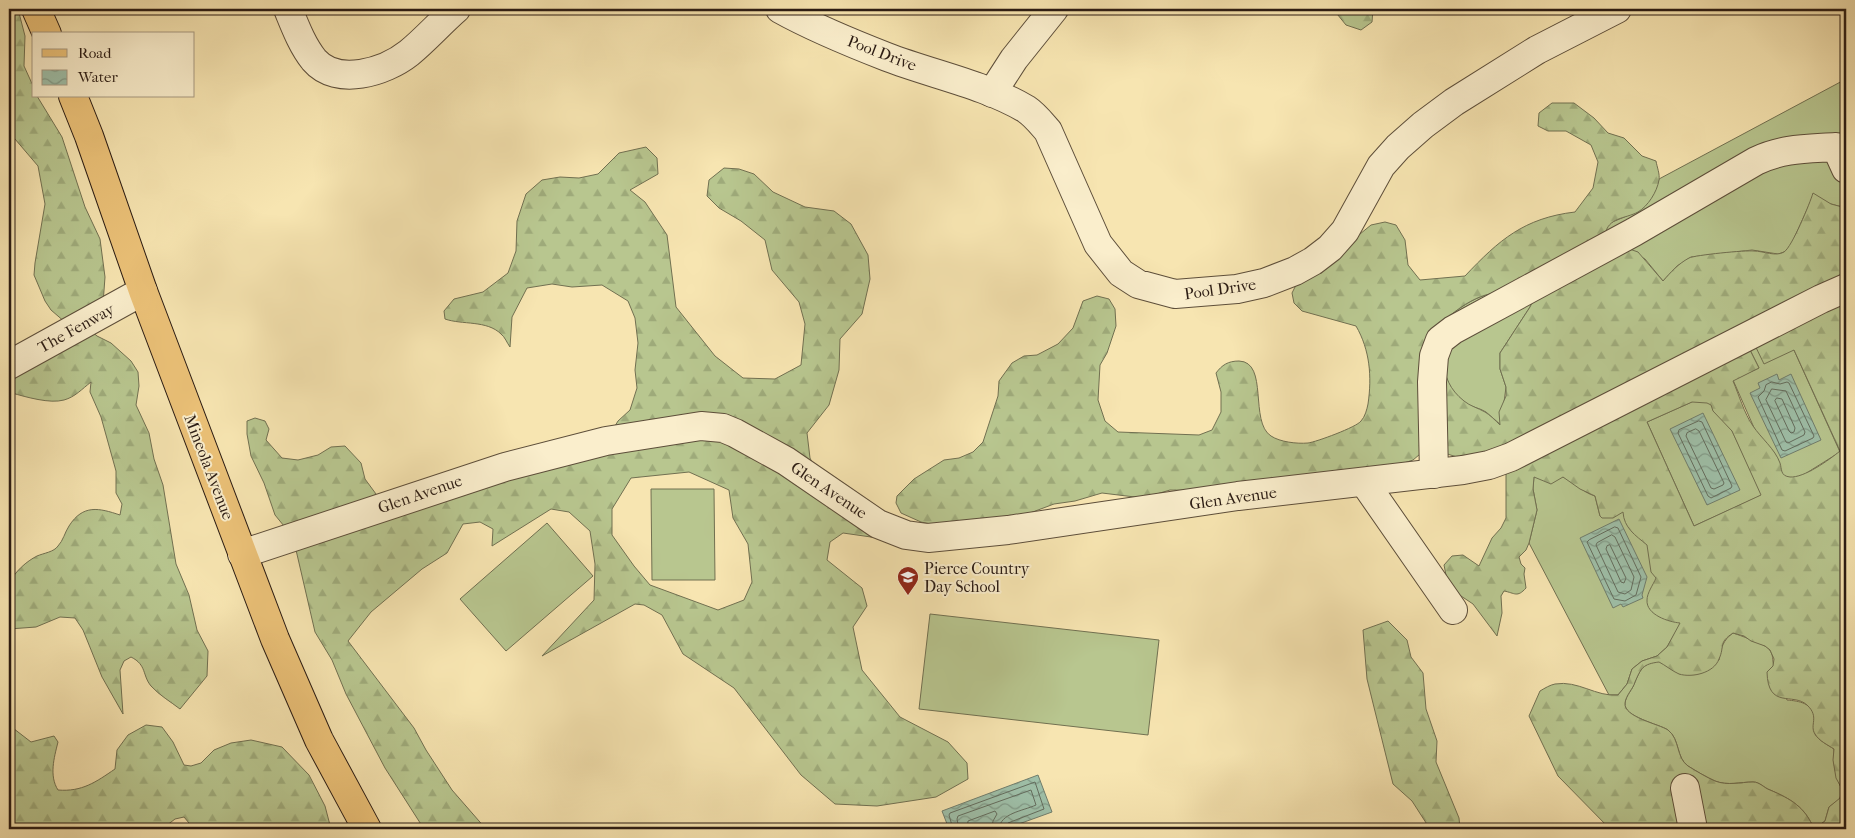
<svg xmlns="http://www.w3.org/2000/svg" width="1855" height="838" font-family="'IM FELL French Canon',serif">
  <style>
    .grass { fill: #b8c68f; stroke: #717051 }
    .forest { fill: url(#forest-firs); stroke: #717051; fill-rule: evenodd }
    .water { fill: url(#water-waves); stroke: #707d6c }
    .lines { fill: none; stroke-linecap: round; stroke-linejoin: round }
    .shore { stroke: #646d5e; stroke-width: 1 }
    .minor-casing { stroke: #5d4e3a; stroke-width: 30 }
    .major-casing { stroke: #2a1b13; stroke-width: 30 }
    .minor { stroke: #faeecc; stroke-width: 28 }
    .major { stroke: #ecc278; stroke-width: 28 }
    .labels { text-anchor: middle; dominant-baseline: central; stroke-width: 4; stroke-linejoin: round; paint-order: stroke }
    .street-label { font-size: 16px; fill: #2a1b13; stroke: #faeecc }
    .poi-label { font-size: 16px; fill: #2a1b13; stroke: #faeecc; text-anchor: start }
  </style>
  <defs>
    <pattern id="forest-firs" width="22" height="20" patternUnits="userSpaceOnUse" patternTransform="scale(1.25)"><rect width="22" height="20" fill="#b8c68f"/><path d="M5 1l3.5 6h-7zM16 11l3.5 6h-7z" fill="#9eaa7a"/></pattern>
    <pattern id="water-waves" width="16" height="10" patternUnits="userSpaceOnUse" patternTransform="scale(1.25)"><rect width="16" height="10" fill="#9ebfa8"/><path d="M0 5q4-4 8 0t8 0" fill="none" stroke="#819a88"/></pattern>
  </defs>
  <rect width="100%" height="100%" fill="#f7e5b1"/>
  <filter id="stains"><feTurbulence type="fractalNoise" baseFrequency=".004" numOctaves="4"/><feColorMatrix values="0 0 0 0 .2 0 0 0 0 .09 0 0 0 0 .02 0 0 0 .5 -.17"/></filter>
  <radialGradient id="worn" r=".72"><stop offset=".6" stop-color="#630" stop-opacity="0"/><stop offset="1" stop-color="#630" stop-opacity=".3"/></radialGradient>
  <!-- grass -->
  <g class="grass">
    <path d="M 1846,79 L 1846,208 L 1831,204 L 1810,203 L 1791,245 L 1784,252 L 1778,254 L 1752,250 L 1691,257 L 1677,266 L 1663,281 L 1645,259 L 1621,246 L 1605,235 L 1606,228 L 1610,223 C 1636,212 1651,208 1659,179 Z"/>
    <path d="M 1538,291 L 1530,307 L 1500,353 L 1500,369 L 1506,387 L 1501,425 C 1496,421 1491,416 1486,412 C 1480,408 1471,407 1465,403 C 1435,382 1445,348 1448,317 C 1483,289 1496,292 1538,291 Z"/>
    <polygon points="1744,338 1794,350 1840,452 1781,489 1733,380 1759,368"/>
    <polygon points="1714,392 1762,495 1694,526 1647,422"/>
    <path d="M 1534,476 C 1543,476 1555,474 1563,477 C 1575,481 1581,492 1595,496 L 1600,516 L 1630,503 L 1681,623 L 1667,647 L 1657,656 L 1642,661 L 1632,669 L 1627,684 L 1618,695 L 1609,695 L 1529,543 L 1537,510 L 1533,489 Z"/>
    <polygon points="651,489 714,489 715,580 652,580"/>
    <polygon points="547,523 593,576 506,651 460,599"/>
    <polygon points="930,614 1159,640 1148,735 919,709"/>
    <path d="M 1733,633 C 1739,635 1765,644 1769,649 C 1774,655 1772,660 1774,667 C 1776,678 1783,690 1787,700 C 1799,701 1813,703 1815,718 C 1816,723 1812,728 1815,734 C 1818,740 1828,745 1834,749 C 1833,764 1835,776 1842,789 L 1840,799 L 1829,807 L 1825,821 L 1814,829 C 1805,807 1791,799 1770,790 C 1764,788 1760,782 1753,782 C 1740,782 1728,786 1715,781 C 1706,777 1696,771 1688,766 C 1676,758 1680,739 1668,730 C 1659,724 1623,717 1625,703 C 1626,695 1633,689 1635,682 C 1641,668 1643,664 1659,661 L 1680,674 L 1719,660 C 1721,648 1723,640 1733,633 Z"/>
  </g>
  <!-- forest -->
  <g class="forest">
    <path d="M 9,9 L 18,9 L 25,36 L 24,66 L 34,88 L 34,96 L 37,96 L 62,137 L 85,207 L 100,239 L 105,277 L 103,304 L 90,330 L 97,336 L 111,343 L 131,361 L 138,372 L 139,386 L 136,405 L 149,433 L 154,459 L 163,485 L 176,564 L 189,595 L 197,630 L 208,651 L 207,676 L 180,709 C 171,702 159,695 151,686 C 142,675 147,665 131,657 L 124,661 L 120,670 L 123,714 L 102,677 L 83,630 L 75,618 L 60,617 L 36,627 L 9,629 C 9,619 6,591 10,583 C 14,572 27,561 37,556 C 44,553 54,552 58,546 C 63,541 65,532 69,526 C 83,504 99,508 120,515 L 122,504 L 116,493 L 116,471 L 101,417 L 90,392 L 91,382 C 82,389 75,397 64,400 C 50,404 26,397 12,393 L 9,395 L 9,372 L 66,323 L 51,310 L 45,301 L 34,275 L 35,263 L 45,204 L 38,166 L 9,132 Z"/>
    <polygon points="1333,9 1373,9 1372,22 1361,30 1346,25"/>
    <path d="M 1552,103 L 1574,103 L 1594,118 L 1608,133 L 1624,138 L 1642,156 L 1656,161 C 1657,167 1660,174 1659,180 C 1657,192 1648,206 1638,212 C 1625,219 1608,217 1605,235 L 1621,246 L 1638,252 L 1663,281 C 1671,272 1678,264 1689,258 C 1695,255 1746,250 1754,251 C 1763,251 1776,257 1784,252 C 1792,247 1810,203 1813,193 L 1831,204 L 1846,208 L 1846,829 L 1814,829 L 1825,821 L 1829,807 L 1840,798 L 1842,789 L 1836,778 L 1833,760 L 1834,749 C 1828,745 1819,741 1815,734 C 1809,725 1820,717 1807,705 C 1793,692 1768,710 1767,672 L 1773,666 L 1774,659 L 1770,650 L 1765,646 L 1751,641 L 1744,636 L 1733,633 C 1718,643 1725,646 1719,659 C 1714,673 1692,678 1679,674 C 1672,671 1665,665 1659,662 C 1643,664 1641,668 1635,682 C 1633,689 1626,695 1625,703 C 1623,717 1659,724 1668,730 C 1680,739 1676,758 1688,766 C 1696,771 1706,777 1715,781 C 1728,786 1740,782 1753,782 C 1760,782 1764,788 1770,790 C 1791,799 1805,807 1814,829 L 1610,829 L 1558,776 L 1529,716 L 1540,691 C 1545,688 1550,685 1555,684 C 1578,680 1596,697 1618,695 L 1627,684 L 1632,669 L 1642,661 L 1657,656 L 1667,647 L 1680,623 C 1669,622 1646,615 1647,600 C 1647,593 1653,585 1656,578 L 1651,572 L 1647,545 C 1635,535 1624,528 1623,512 L 1613,518 L 1602,518 L 1600,516 L 1595,496 L 1580,489 L 1563,477 L 1551,484 L 1534,477 L 1533,489 L 1537,510 L 1529,543 L 1526,550 L 1519,557 L 1521,564 L 1525,568 L 1524,574 L 1526,588 C 1517,598 1515,593 1504,591 L 1501,596 L 1502,613 L 1497,636 L 1473,604 L 1458,594 L 1447,580 L 1444,565 L 1452,556 L 1463,555 L 1479,566 L 1492,538 L 1501,528 L 1506,518 L 1506,472 L 1444,453 L 1432,444 L 1413,460 L 1398,465 L 1215,491 L 1170,490 L 1143,498 L 1102,493 L 1075,501 L 1054,504 L 1022,516 L 940,526 L 921,522 L 901,513 L 896,503 L 897,496 L 914,479 L 944,460 L 959,458 L 973,452 L 983,442 L 998,396 L 999,381 L 1012,363 L 1024,356 L 1037,355 L 1058,344 L 1073,328 L 1083,301 L 1097,296 L 1109,299 L 1115,309 L 1116,326 L 1107,353 L 1100,365 L 1098,400 L 1105,421 L 1118,432 L 1199,435 L 1212,430 L 1221,412 L 1221,392 L 1216,373 C 1222,365 1228,361 1239,361 C 1269,362 1249,422 1271,436 C 1280,442 1297,444 1308,443 C 1316,442 1357,427 1361,421 C 1365,417 1367,409 1368,404 C 1372,377 1370,350 1356,326 L 1302,311 L 1294,303 L 1292,293 L 1297,283 L 1327,261 L 1371,225 L 1385,222 L 1396,225 L 1405,240 L 1408,265 L 1420,280 L 1465,276 C 1499,240 1524,218 1575,212 L 1593,188 L 1598,162 L 1591,145 L 1566,131 L 1548,131 L 1538,126 L 1539,113 ZM 1538,291 L 1530,307 L 1500,353 L 1500,369 L 1506,387 L 1506,396 L 1499,412 L 1500,425 C 1495,420 1490,415 1485,412 C 1478,408 1470,406 1464,401 C 1435,378 1445,349 1448,317 C 1483,289 1495,292 1538,291 ZM 1750,335 L 1764,364 L 1794,350 L 1840,451 C 1829,460 1804,478 1790,477 C 1780,476 1782,469 1780,463 C 1775,449 1761,438 1753,426 C 1744,413 1739,395 1733,381 L 1759,368 L 1744,338 ZM 1692,402 L 1707,403 L 1711,405 L 1713,411 L 1732,431 L 1761,495 L 1694,526 L 1647,422 Z"/>
    <path d="M 646,147 L 657,158 L 658,174 L 630,190 L 645,202 L 667,235 L 676,307 L 715,356 L 743,378 L 775,379 L 801,365 L 805,324 L 799,302 L 772,270 L 765,240 L 741,221 L 719,208 L 707,196 L 709,180 L 724,168 L 739,169 L 754,174 L 773,192 L 805,207 L 834,211 L 851,224 L 868,255 L 870,279 L 862,314 L 840,339 L 839,370 L 829,405 L 807,433 L 810,458 L 823,486 L 886,535 L 871,537 L 843,533 L 830,542 L 827,560 L 862,588 L 867,606 L 853,627 L 862,670 L 900,717 L 948,742 L 967,763 L 968,779 L 936,797 L 877,806 L 835,804 L 801,775 L 734,688 L 683,654 L 662,615 L 644,605 L 635,604 L 542,656 L 594,600 L 595,564 L 590,531 L 569,512 L 551,509 L 492,546 L 493,529 L 480,522 L 463,524 L 447,553 L 422,569 L 371,612 L 348,641 L 414,728 L 426,750 L 452,790 L 486,829 L 424,829 L 385,768 L 346,694 L 332,660 L 315,632 L 293,537 L 275,515 L 264,483 L 251,456 L 247,434 L 247,421 L 255,418 L 265,421 L 269,429 L 266,440 L 282,458 L 298,460 L 318,455 L 331,447 L 345,446 L 361,463 L 365,479 L 376,494 L 372,509 L 606,441 L 618,421 L 630,410 L 637,388 L 635,370 L 638,343 L 635,318 L 628,301 L 602,285 L 572,287 L 552,284 L 527,288 L 512,317 L 510,347 C 507,343 505,337 501,334 C 487,320 462,325 445,319 L 444,311 L 454,299 L 483,292 L 508,273 L 516,251 L 517,221 L 526,194 L 542,180 L 560,177 L 579,178 L 598,174 L 619,153 ZM 689,472 L 729,490 L 733,518 L 748,544 L 752,582 L 744,600 L 718,610 L 650,585 L 634,566 L 612,535 L 612,509 L 631,478 Z"/>
    <polygon points="1388,621 1407,640 1411,657 1423,673 1426,709 1437,741 1436,762 1459,818 1460,829 1430,829 1412,801 1393,784 1367,679 1363,630"/>
    <path d="M 9,725 L 31,742 L 54,736 L 58,742 C 54,758 49,776 58,790 C 82,792 96,782 115,769 L 117,750 L 128,735 L 146,725 L 162,727 L 173,742 L 184,765 L 191,766 L 201,763 L 214,750 L 231,743 L 251,740 L 282,747 L 309,775 L 325,806 L 331,829 L 190,829 L 189,823 L 184,817 L 175,819 L 162,829 L 9,829 Z"/>
  </g>
  <!-- water -->
  <g class="water">
    <polygon points="1777,374 1779,380 1791,374 1821,440 1781,458 1750,393 1760,388 1758,383"/>
    <polygon points="1703,413 1740,490 1707,505 1670,429"/>
    <polygon points="1619,519 1647,577 1642,595 1643,598 1623,607 1621,604 1613,608 1580,538"/>
    <polygon points="1038,775 1052,812 1005,829 949,829 942,811"/>
  </g>
  <g class="lines">
    <!-- shore -->
    <g class="shore">
      <polygon points="1772,382 1780,384 1787,382 1789,383 1814,436 1813,438 1785,451 1782,450 1758,397 1764,391 1766,385"/>
      <polygon points="1772,389 1786,391 1805,432 1804,435 1788,443 1786,442 1766,400"/>
      <polygon points="1777,398 1782,399 1795,428 1794,432 1791,433 1789,431 1775,401"/>
      <polygon points="1699,421 1702,422 1732,486 1731,488 1711,498 1708,496 1678,433 1679,430"/>
      <polygon points="1696,429 1699,431 1724,483 1723,485 1714,489 1711,488 1686,436 1687,433"/>
      <polygon points="1615,527 1618,528 1641,577 1636,595 1625,601 1614,599 1587,542 1589,540"/>
      <polygon points="1612,535 1615,537 1634,577 1631,590 1625,594 1618,592 1596,545 1597,543"/>
      <polygon points="1610,545 1626,578 1624,583 1621,582 1606,549 1607,546"/>
      <polyline points="953,829 949,815 950,813 1035,782 1044,809 1008,823 1005,829"/>
      <path d="M 959,829 L 957,819 L 958,816 L 1031,790 L 1036,805 C 1023,811 1000,813 999,829"/>
      <polyline points="967,829 968,821 995,811 997,814 993,821 992,829"/>
    </g>
    <!-- minor casing -->
    <g class="minor-casing">
      <g id="minor">
        <path d="M 288,9 C 295,26 302,45 314,60 C 337,87 385,72 409,53 C 425,40 440,23 456,9"/>
        <path d="M 780,9 C 814,28 851,43 887,57 C 931,74 986,85 1026,109 C 1035,115 1041,123 1048,131 L 1098,244 L 1121,273 L 1138,284 L 1175,294 L 1237,289 L 1264,283 L 1295,271 L 1313,261 L 1330,248 L 1345,231 L 1381,166 L 1398,147 L 1423,125 L 1454,102 L 1537,50 L 1617,9"/>
        <polyline points="992,93 1014,59 1054,9"/>
        <polyline points="9,365 143,291"/>
        <path d="M 1434,474 L 1432,382 L 1434,356 L 1440,340 L 1453,330 L 1634,232 L 1756,161 C 1783,148 1807,149 1836,147 L 1846,169"/>
        <polyline points="1364,482 1453,610"/>
        <polyline points="242,554 505,467 606,441 701,426 723,428 735,433 786,461 878,524 906,535 928,538 1008,530 1238,496 1463,470 1489,465 1511,457 1821,299 1846,288"/>
        <polyline points="1685,788 1693,829"/>
      </g>
    </g>
    <!-- major casing -->
    <g class="major-casing">
      <g id="major">
        <polyline points="36,9 47,34"/>
        <polyline points="73,96 89,136 143,291 275,639 319,740 367,829"/>
      </g>
    </g>
    <!-- minor -->
    <use href="#minor" class="minor"/>
    <!-- major -->
    <use href="#major" class="major"/>
  </g>
  <!-- icons -->
  <defs>
    <g id="school-pin" transform="scale(1.125)"><path d="M0 17L-7.5 6A9.5 9.5 0 1 1 7.5 6Z" fill="#8f2418" stroke="#faeecc"/><path d="M0-5L7-2L0 1L-7-2ZM-4 1L0 2.5L4 1V4Q0 6-4 4Z" fill="#fff"/></g>
  </defs>
  <g fill-rule="evenodd">
    <use href="#school-pin" x="908" y="577"/>
  </g>
  <g class="labels">
    <!-- street labels -->
    <g class="street-label">
      <text transform="translate(882 53) rotate(21)">Pool Drive</text>
      <text transform="translate(1220 289) rotate(-8)">Pool Drive</text>
      <text transform="translate(76 328) rotate(-29)">The Fenway</text>
      <text transform="translate(209 467) rotate(69)">Mineola Avenue</text>
      <text transform="translate(829 490) rotate(34)">Glen Avenue</text>
      <text transform="translate(420 494) rotate(-19)">Glen Avenue</text>
      <text transform="translate(1233 498) rotate(-8)">Glen Avenue</text>
    </g>
    <!-- poi labels -->
    <g class="poi-label">
      <text x="924" y="568">Pierce Country<tspan x="924" dy="18">Day School</tspan></text>
    </g>
  </g>
  <!-- margin -->
  <rect width="1855" height="838" fill="none" stroke="#f7e5b1" stroke-width="30"/>
  <rect x="10" y="10" width="1835" height="818" fill="none" stroke="#2a1b13" stroke-width="2.5"/>
  <rect x="15" y="15" width="1825" height="808" fill="none" stroke="#2a1b13"/>
  <!-- legend -->
  <rect x="32" y="32" width="162" height="65" fill="#faeecc" stroke="#a79a82"/>
  <rect x="42" y="49" width="25" height="8" fill="#ecc278" stroke="#a79a82"/>
  <text x="78" y="58" font-size="15" fill="#2a1b13">Road</text>
  <rect x="42" y="70" width="25" height="15" fill="url(#water-waves)" stroke="#a79a82"/>
  <text x="78" y="82" font-size="15" fill="#2a1b13">Water</text>
  <rect width="100%" height="100%" filter="url(#stains)"/>
  <rect width="100%" height="100%" fill="url(#worn)"/>
</svg>
